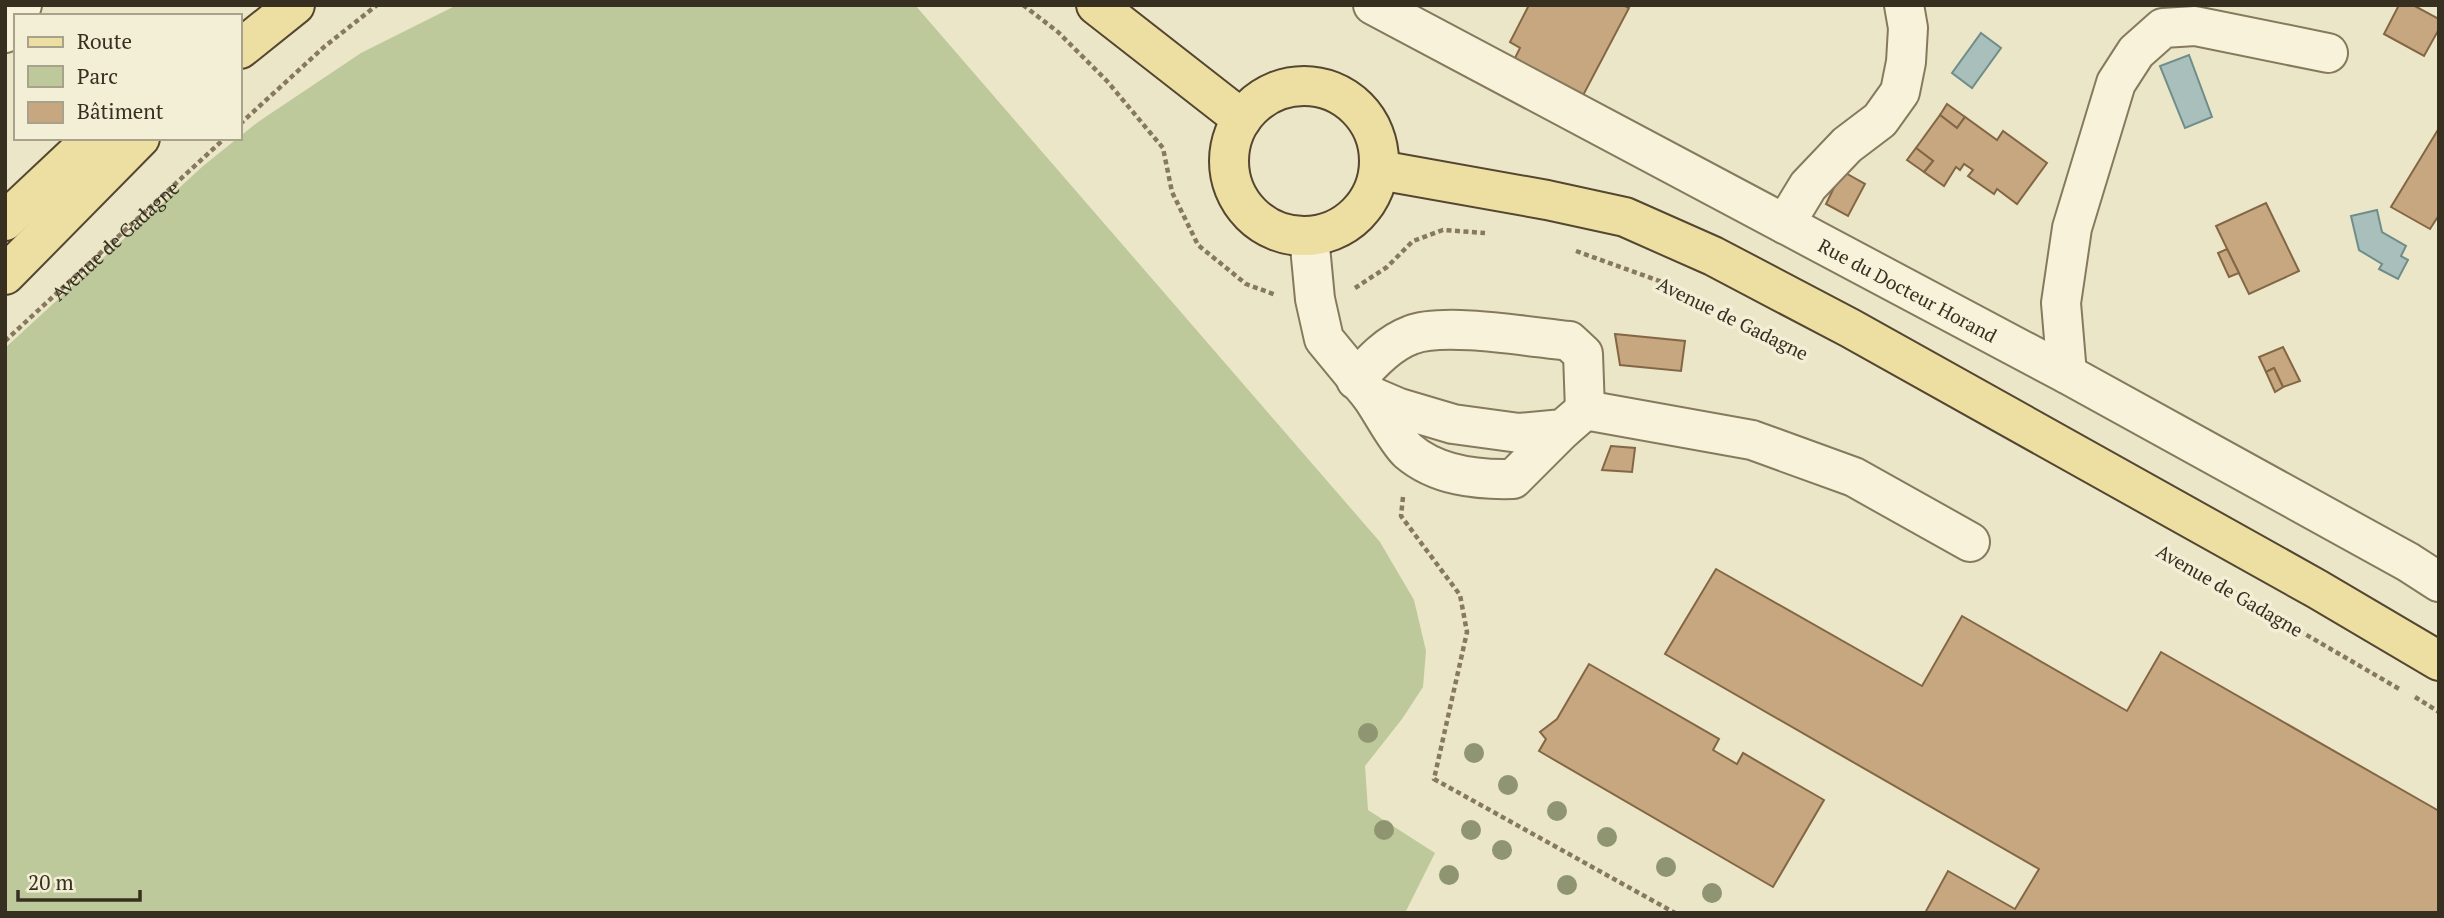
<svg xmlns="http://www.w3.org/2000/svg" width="2444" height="918" font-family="'PT Serif',serif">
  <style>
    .green { fill: #bdc99b }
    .water { fill: #a8bfbc; stroke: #6f8d8a; stroke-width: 2 }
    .building { fill: #c7a77f; stroke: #836745; stroke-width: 2 }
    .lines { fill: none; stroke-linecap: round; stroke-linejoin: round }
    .minor-casing { stroke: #86795d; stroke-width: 42 }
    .major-casing { stroke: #544631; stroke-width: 42 }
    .path { stroke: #86795d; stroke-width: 4.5; stroke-dasharray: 5 3.5; stroke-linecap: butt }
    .minor { stroke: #f7f2d9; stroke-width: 38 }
    .major { stroke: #ecdfa1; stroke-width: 38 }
    .tree { fill: #8e9570 }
    .labels { text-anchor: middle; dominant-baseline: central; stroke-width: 7; stroke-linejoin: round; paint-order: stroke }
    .street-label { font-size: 19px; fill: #372f20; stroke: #f3efd6 }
  </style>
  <rect width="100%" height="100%" fill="#ebe6c7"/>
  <!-- green -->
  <polygon class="green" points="457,5 915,5 1380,542 1414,600 1426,651 1423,687 1402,719 1365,766 1368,810 1435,853 1405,913 5,913 5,348 203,166 258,122 361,53"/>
  <!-- water -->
  <g class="water">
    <polygon points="1981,33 2001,48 1972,88 1952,73"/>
    <polygon points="2189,55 2212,117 2185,128 2160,66"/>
    <polygon points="2377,210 2382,232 2406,246 2401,256 2408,260 2398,279 2379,269 2382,264 2359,250 2351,216"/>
  </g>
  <!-- building -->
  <g class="building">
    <polygon points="1529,5 1623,5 1629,8 1579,103 1511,66 1520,48 1510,42"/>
    <polygon points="2399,5 2413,5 2439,19 2439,29 2424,56 2384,34"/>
    <polygon points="1947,104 1965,117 1957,128 1940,115"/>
    <polygon points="1940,115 1957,128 1965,117 1997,140 2003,131 2047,163 2017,204 1997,189 1994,194 1968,176 1973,170 1964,164 1960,170 1956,167 1944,186 1924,172 1933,161 1916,148"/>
    <polygon points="2439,128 2439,215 2430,229 2391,207"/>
    <polygon points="1916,148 1933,161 1924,172 1907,160"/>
    <polygon points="1842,171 1865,184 1848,216 1826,204"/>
    <polygon points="2266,203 2299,271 2249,294 2216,226"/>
    <polygon points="2227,249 2239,273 2229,277 2218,253"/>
    <polygon points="1615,334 1685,341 1681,371 1620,365"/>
    <polygon points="2283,347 2300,381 2283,387 2274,368 2266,372 2259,357"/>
    <polygon points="2274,368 2283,387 2275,392 2266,372"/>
    <polygon points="1611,446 1635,448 1632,472 1602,470"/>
    <polygon points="1716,569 1922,686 1962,616 2127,711 2161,652 2439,811 2439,913 1925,913 1948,871 2015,909 2039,869 1665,654"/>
    <polygon points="1589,664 1719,739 1713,750 1737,764 1743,753 1824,800 1773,887 1539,751 1546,739 1540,732 1557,719"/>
  </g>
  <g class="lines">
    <!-- minor casing -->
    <g class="minor-casing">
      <g id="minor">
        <path id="s2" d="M 1373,5 L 2067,374 L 2408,562 L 2439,582"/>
        <polyline points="5,33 22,5"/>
        <polyline points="1785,224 1808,186 1847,145 1880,120 1900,92 1906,62 1908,28 1904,5"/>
        <polyline points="1309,236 1315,299 1324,339 1371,396 1399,408 1453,424 1519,433 1563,429 1585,410"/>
        <polyline points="2067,374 2061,303 2072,228 2116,83 2136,52 2163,28 2195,26 2328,53"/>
        <path d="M 1356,380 C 1371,362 1389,343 1411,335 C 1444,322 1530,337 1569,341 L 1583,354 L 1585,410"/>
        <path d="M 1371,396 C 1381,410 1397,441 1408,451 C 1437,476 1477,480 1513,479 L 1563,429"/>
        <polyline points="1585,410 1752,440 1854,477 1970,542"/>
      </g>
    </g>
    <!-- major casing -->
    <g class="major-casing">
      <g id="major">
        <polyline points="1096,5 1242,119"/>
        <polyline points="240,49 295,5"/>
        <circle cx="1304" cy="161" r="75"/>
        <polyline points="1379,170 1547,200 1625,217 1713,256 1850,328 2317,589 2439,661"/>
        <polyline points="5,221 93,138"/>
        <polyline points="5,275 140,138"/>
      </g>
    </g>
    <!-- path -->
    <g class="path">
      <polyline points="1023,5 1058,32 1107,81 1163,148 1172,192 1198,245 1246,284 1276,295"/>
      <polyline points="240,124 324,47 377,5"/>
      <polyline points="1576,251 1676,287"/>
      <polyline points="1355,288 1387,267 1413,241 1443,230 1485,233"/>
      <path id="s1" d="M 5,341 L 225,138"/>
      <polyline points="1403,497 1401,516 1460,595 1467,632 1434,779 1675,913"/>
      <polyline points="2233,592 2401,690"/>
      <polyline points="2415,697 2439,712"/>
    </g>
    <!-- minor -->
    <use href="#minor" class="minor"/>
    <!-- major -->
    <use href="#major" class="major"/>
  </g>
  <!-- trees -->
  <g class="tree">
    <circle cx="1368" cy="733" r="10"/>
    <circle cx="1474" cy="753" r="10"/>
    <circle cx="1508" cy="785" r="10"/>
    <circle cx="1557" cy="811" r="10"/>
    <circle cx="1384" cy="830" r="10"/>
    <circle cx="1471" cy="830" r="10"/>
    <circle cx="1607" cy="837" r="10"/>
    <circle cx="1502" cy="850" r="10"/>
    <circle cx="1666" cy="867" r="10"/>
    <circle cx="1449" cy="875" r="10"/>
    <circle cx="1567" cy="885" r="10"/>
    <circle cx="1712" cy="893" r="10"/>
  </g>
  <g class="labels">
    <!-- street labels -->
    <g class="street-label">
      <text stroke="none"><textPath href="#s1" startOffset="149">Avenue de Gadagne</textPath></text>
      <text stroke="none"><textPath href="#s2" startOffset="606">Rue du Docteur Horand</textPath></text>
      <text transform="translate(1733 318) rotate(26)">Avenue de Gadagne</text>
      <text transform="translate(2230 590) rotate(30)">Avenue de Gadagne</text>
    </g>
  </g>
  <!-- border -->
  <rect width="2444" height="918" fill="none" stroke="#372f20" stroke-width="14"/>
  <!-- legend -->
  <rect x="14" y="14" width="228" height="126" fill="#f3efd6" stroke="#a8a28d" stroke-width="2"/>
  <rect x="28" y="37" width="35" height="10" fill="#ecdfa1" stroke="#a8a28d" stroke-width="2"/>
  <text x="77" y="49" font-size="21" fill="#372f20">Route</text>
  <rect x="28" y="66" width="35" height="21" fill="#bdc99b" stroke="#a8a28d" stroke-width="2"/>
  <text x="77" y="84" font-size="21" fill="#372f20">Parc</text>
  <rect x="28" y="102" width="35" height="21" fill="#c7a77f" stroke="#a8a28d" stroke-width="2"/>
  <text x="77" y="119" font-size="21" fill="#372f20">Bâtiment</text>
  <!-- scale -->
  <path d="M18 890v10h122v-10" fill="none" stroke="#372f20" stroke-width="3.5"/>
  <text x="28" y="890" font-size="21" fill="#372f20" stroke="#f3efd6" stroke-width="5" paint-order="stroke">20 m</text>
</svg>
